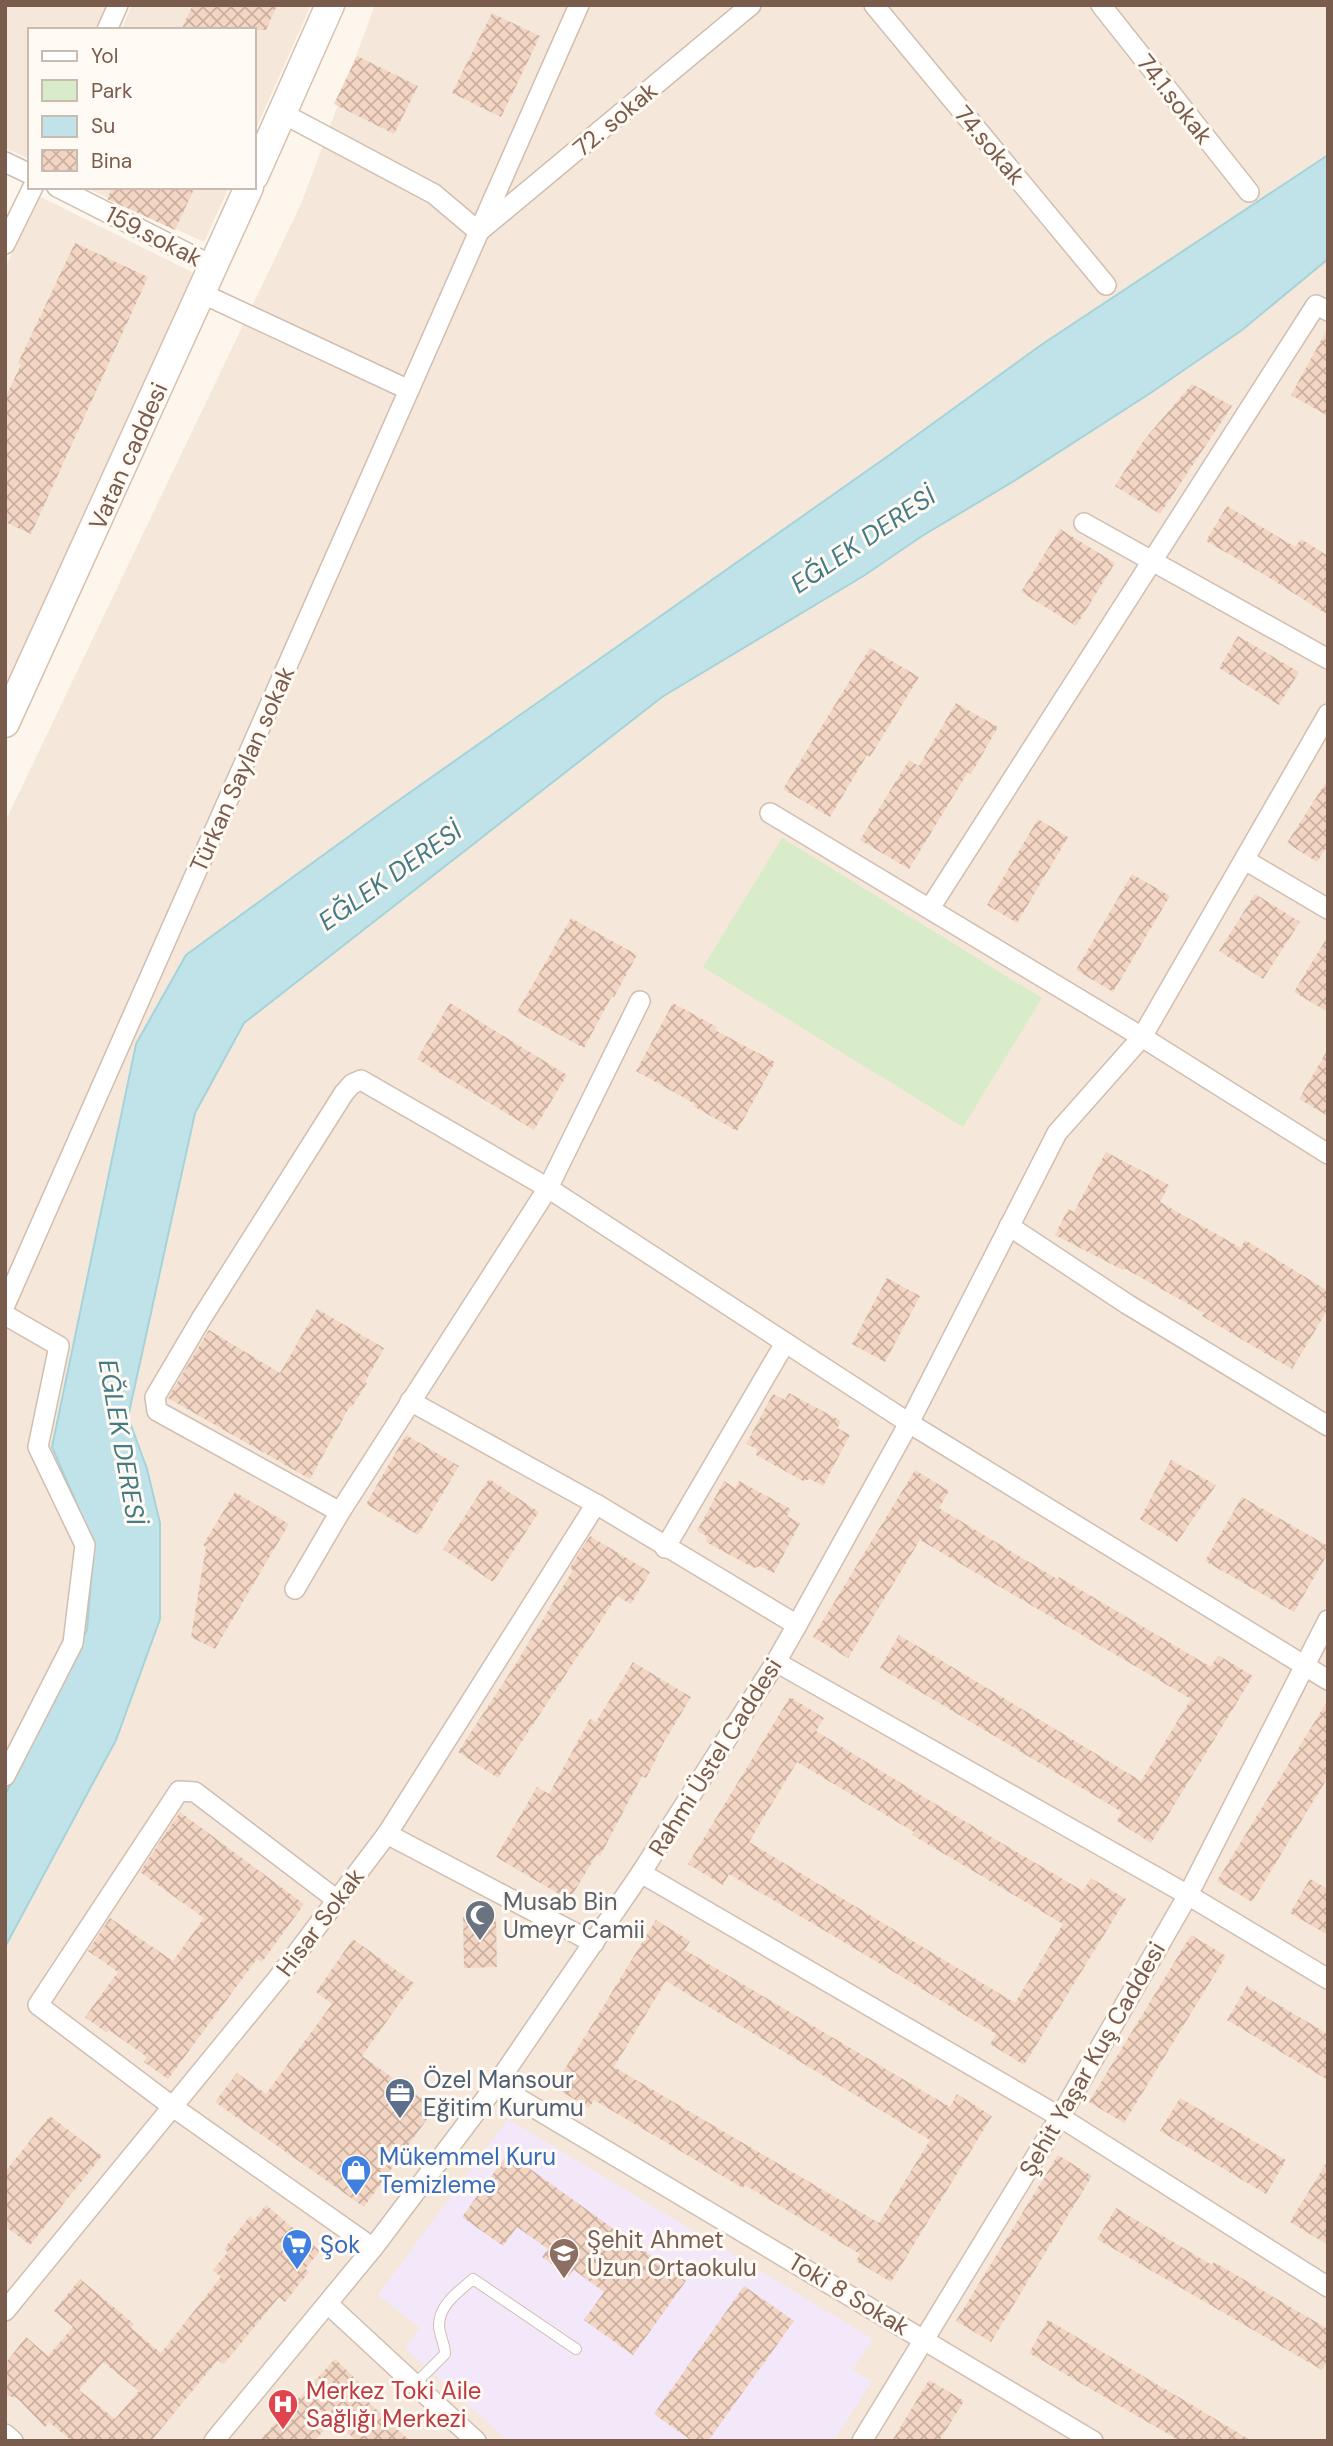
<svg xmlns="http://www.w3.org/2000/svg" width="1333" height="2446" font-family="'DM Sans',sans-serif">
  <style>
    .residential { fill: #f5e8da }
    .education { fill: #f3e8fa }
    .green { fill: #d8ecc9 }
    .water { fill: #bfe3e8; stroke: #a5d3da; stroke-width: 2 }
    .building { fill: url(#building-cross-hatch); fill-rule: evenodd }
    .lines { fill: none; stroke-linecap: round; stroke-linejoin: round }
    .lane-casing { stroke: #d1beb0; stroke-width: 12 }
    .street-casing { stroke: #d1beb0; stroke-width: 22 }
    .secondary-casing { stroke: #d6c0b0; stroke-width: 31 }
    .lane { stroke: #fff; stroke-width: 10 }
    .street { stroke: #fff; stroke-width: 19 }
    .secondary { stroke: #fff; stroke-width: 28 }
    .labels { text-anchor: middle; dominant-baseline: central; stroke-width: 6; stroke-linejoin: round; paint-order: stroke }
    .street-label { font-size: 24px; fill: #7a5c4d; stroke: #fffaf3 }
    .worship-label { font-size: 24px; fill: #5b616d; stroke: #fffaf3; text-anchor: start }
    .service-label { font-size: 24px; fill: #4e5e75; stroke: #fffaf3; text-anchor: start }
    .shop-label { font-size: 24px; fill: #366cbe; stroke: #fffaf3; text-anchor: start }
    .education-label { font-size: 24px; fill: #785e54; stroke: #fffaf3; text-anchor: start }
    .health-label { font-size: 24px; fill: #be3a42; stroke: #fffaf3; text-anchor: start }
    .water-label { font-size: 26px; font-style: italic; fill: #437c86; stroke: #fffaf3 }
  </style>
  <defs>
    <pattern id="building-cross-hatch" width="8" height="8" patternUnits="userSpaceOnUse" patternTransform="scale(1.75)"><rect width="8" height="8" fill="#f3d5c3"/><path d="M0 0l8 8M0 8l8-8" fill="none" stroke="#cab0a1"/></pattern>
  </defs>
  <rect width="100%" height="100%" fill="#fdf6ec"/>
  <!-- residential -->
  <g class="residential">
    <polygon points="5,5 107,5 95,30 30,30 30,159 5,148"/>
    <polygon points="132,5 311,5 254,133 254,30 121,30"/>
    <polygon points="375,5 1328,5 1328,2441 5,2441 5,822 301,204"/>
    <polygon points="84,187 229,187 204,242"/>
    <polygon points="39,196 194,273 5,695 5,268"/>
  </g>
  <!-- education -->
  <polygon class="education" points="508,2119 873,2339 852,2370 872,2381 834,2441 508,2441 405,2348 420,2328 378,2295"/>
  <!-- green -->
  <polygon class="green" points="782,838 1042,998 963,1127 703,967"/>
  <!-- water -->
  <polygon class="water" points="1328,155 1328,259 1242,330 1152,392 1014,481 922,536 865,575 662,697 244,1023 195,1113 128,1417 147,1469 160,1523 160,1619 116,1740 5,1947 5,1795 87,1630 94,1544 52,1447 136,1044 186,955 392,805 888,456 1041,345"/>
  <!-- building -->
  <g class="building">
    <polygon points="193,5 277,5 266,30 181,30"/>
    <polygon points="492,13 540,36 501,117 452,93"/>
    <polygon points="357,56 418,86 394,134 334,104"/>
    <polygon points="113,187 195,187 175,230 107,199"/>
    <polygon points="75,243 148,277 31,534 5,522 5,398 21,365 18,363"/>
    <polygon points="1328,328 1328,416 1291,395"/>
    <polygon points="1192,384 1232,406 1160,514 1115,486 1144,440"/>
    <polygon points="1227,506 1295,547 1301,539 1328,556 1328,615 1260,572 1206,541"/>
    <polygon points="1060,529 1115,563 1076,626 1021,592"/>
    <polygon points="1238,636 1299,672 1279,705 1219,668"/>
    <polygon points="870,648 919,677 870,757 867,755 830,817 783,789"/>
    <polygon points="956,703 998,727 971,774 968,772 909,869 860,840 909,760 919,766"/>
    <polygon points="1328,779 1328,845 1317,862 1287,843"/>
    <polygon points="1038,819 1068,837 1017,923 987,905"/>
    <polygon points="1132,874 1170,896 1113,992 1076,970"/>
    <polygon points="1255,894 1300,922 1263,979 1219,951"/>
    <polygon points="571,918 637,955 614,997 612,996 584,1048 517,1012"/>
    <polygon points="1328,936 1328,1012 1294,992"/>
    <polygon points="450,1003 567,1075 534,1130 417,1059"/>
    <polygon points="673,1003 717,1027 715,1030 775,1062 737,1131 693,1106 695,1104 636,1071"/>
    <polygon points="1328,1049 1328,1116 1299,1099"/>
    <polygon points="1106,1152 1169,1185 1160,1202 1241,1248 1245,1240 1328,1291 1328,1309 1292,1369 1202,1316 1204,1313 1124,1268 1123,1270 1055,1235 1068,1209 1074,1212"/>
    <polygon points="887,1278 920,1296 885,1362 852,1344"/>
    <polygon points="317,1309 384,1348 365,1382 367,1383 352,1407 350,1406 310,1479 168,1398 209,1330 280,1373"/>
    <polygon points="789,1393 841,1421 837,1428 850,1435 823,1486 810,1479 803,1481 756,1455 757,1449 746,1444 773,1394 785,1400"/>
    <polygon points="406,1435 459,1466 418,1535 366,1504"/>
    <polygon points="1171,1460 1216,1485 1177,1542 1140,1519"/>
    <polygon points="915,1470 949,1491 939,1508 1057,1579 1059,1577 1211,1667 1218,1655 1253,1676 1151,1843 1117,1821 1122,1812 880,1668 899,1635 1141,1781 1191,1699 920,1540 848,1658 813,1637"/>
    <polygon points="489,1479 539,1512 493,1582 443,1549"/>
    <polygon points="724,1481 735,1488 739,1481 791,1509 787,1516 800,1523 774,1573 760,1566 754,1568 706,1542 707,1536 697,1531"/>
    <polygon points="235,1492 289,1524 215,1649 191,1637 206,1547 203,1545"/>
    <polygon points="1242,1497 1328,1546 1328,1553 1294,1612 1205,1561"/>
    <polygon points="590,1536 650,1572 631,1604 617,1596 498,1778 458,1752 517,1662 573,1570 570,1568"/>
    <polygon points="633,1662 691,1697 657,1754 658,1755 646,1778 642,1776 600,1856 597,1854 569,1900 496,1857 537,1787 549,1794 590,1719 596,1722"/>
    <path d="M 790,1697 L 824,1718 L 816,1731 L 922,1796 L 1083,1891 L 1091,1878 L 1126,1899 L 1024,2065 L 990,2044 L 996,2034 L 889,1969 L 729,1874 L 723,1885 L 688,1864 ZM 797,1762 L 914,1832 L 912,1835 L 1063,1924 L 1015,2003 L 749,1842 Z"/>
    <polygon points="1328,1700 1328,1777 1252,1902 1217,1881"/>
    <polygon points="180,1812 304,1904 262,1962 257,1959 168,2079 144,2062 147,2057 109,2030 107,2033 85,2017 118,1972 88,1951 110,1918 173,1961 204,1918 140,1872"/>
    <polygon points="1310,1879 1328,1889 1328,1935 1290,1913"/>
    <polygon points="496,1916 497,1967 464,1968 463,1917"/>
    <path d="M 656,1920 L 690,1941 L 685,1950 L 950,2107 L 957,2094 L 992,2116 L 891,2282 L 856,2261 L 860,2254 L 745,2185 L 743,2188 L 594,2100 L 589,2108 L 554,2087 ZM 666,1981 L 930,2140 L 879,2223 L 614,2067 Z"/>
    <polygon points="1191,1935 1226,1956 1124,2123 1089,2102"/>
    <polygon points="353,1939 414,1983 362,2056 435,2108 364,2207 215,2102 237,2073 266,2094 332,2004 316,1992"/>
    <polygon points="1247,1986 1328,2034 1328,2080 1227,2020"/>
    <polygon points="1180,2098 1286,2160 1266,2194 1160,2131"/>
    <polygon points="50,2116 102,2156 30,2245 5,2226 5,2172"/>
    <polygon points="508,2153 686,2281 633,2355 584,2320 604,2292 574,2270 569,2276 542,2257 548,2249 517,2227 503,2246 462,2217"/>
    <polygon points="1058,2155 1092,2176 991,2342 956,2321"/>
    <polygon points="1328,2160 1328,2245 1290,2222"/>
    <path d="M 266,2205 L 320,2251 L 305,2269 L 309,2272 L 285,2302 L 279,2297 L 224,2364 L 218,2360 L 151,2441 L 72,2441 L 49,2422 L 45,2427 L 17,2398 L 5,2395 L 5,2364 L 26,2337 L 48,2356 L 73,2327 L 54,2311 L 80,2279 L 134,2324 L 131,2328 L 161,2353 L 221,2277 L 213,2270 L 228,2252 L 224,2249 L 250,2216 L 254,2220 ZM 103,2362 L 139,2391 L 115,2419 L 79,2390 Z"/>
    <polygon points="1116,2208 1212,2265 1214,2262 1328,2329 1328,2360 1322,2370 1097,2239"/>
    <polygon points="744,2286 794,2321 708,2441 692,2441 654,2414"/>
    <polygon points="1048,2320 1187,2402 1252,2441 1180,2441 1029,2353"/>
    <polygon points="335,2359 364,2387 359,2393 410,2441 357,2441 334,2420 314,2441 259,2441"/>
    <polygon points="929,2380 964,2401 939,2441 892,2441"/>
  </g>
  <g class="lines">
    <!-- lane casing -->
    <g class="lane-casing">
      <path id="lane" d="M 414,2385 L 445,2354 C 445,2344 439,2335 439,2325 C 439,2305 459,2291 473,2279 L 576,2349"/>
    </g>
    <!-- street casing -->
    <g class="street-casing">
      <g id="street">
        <polyline points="874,5 1106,285"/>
        <polyline points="1101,5 1249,192"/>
        <polyline points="107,30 118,5"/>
        <polyline points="282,113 434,194 479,232"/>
        <polyline points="5,162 30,174"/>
        <polyline points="57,187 213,266"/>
        <polyline points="482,229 751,5"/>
        <polyline points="5,244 33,187"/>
        <polyline points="201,293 409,390"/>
        <polyline points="1084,523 1328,659"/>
        <polyline points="770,813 1142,1037 1328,1154"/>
        <polyline points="1245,860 1328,909"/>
        <polyline points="930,908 1316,305 1328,311"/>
        <polyline points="1009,1226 1127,1304 1328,1426"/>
        <polyline points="5,1305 579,5"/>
        <polyline points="5,1315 59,1346 38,1447 85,1545 73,1643 5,1776"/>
        <polyline points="410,1401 596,1504 797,1625"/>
        <polyline points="340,1512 157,1411 155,1397 201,1319 344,1093 352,1084 361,1080 548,1188 909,1423 1328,1680"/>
        <polyline points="665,1548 785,1343"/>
        <polyline points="295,1589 340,1512 548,1188 640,1001"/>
        <polyline points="776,1662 1188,1895 1328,1979"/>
        <polyline points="387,1834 594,1943"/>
        <polyline points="641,1873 1060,2117 1328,2287"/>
        <polyline points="337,1900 195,1792 179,1791 38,2005 173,2107 373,2248"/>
        <polyline points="496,2085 1093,2441"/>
        <polyline points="328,2304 476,2441"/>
        <polyline points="5,2311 278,1978 387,1834 596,1504"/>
        <polyline points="5,2434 13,2441"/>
        <polyline points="214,2441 373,2248 496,2085 641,1873 776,1662 797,1625 909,1423 1057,1133 1142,1037 1328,714"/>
        <polyline points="862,2441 1060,2117 1188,1895 1328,1620"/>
      </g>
    </g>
    <!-- secondary casing -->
    <g class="secondary-casing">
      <g id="secondary">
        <polyline points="254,176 330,5"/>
        <polyline points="5,723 249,187"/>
      </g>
    </g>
    <!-- lane -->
    <use href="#lane" class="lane"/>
    <!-- street -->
    <use href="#street" class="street"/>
    <!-- secondary -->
    <use href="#secondary" class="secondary"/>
  </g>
  <!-- icons -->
  <defs>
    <g id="mosque-pin" transform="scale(1.575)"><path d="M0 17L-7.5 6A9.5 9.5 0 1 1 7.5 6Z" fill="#6b7280" stroke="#fffaf3"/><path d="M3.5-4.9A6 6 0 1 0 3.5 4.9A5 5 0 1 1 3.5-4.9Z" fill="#fff"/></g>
    <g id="office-pin" transform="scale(1.575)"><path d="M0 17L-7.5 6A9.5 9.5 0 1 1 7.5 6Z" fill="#5c6f8a" stroke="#fffaf3"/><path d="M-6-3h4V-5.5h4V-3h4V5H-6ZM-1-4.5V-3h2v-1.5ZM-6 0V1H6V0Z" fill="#fff"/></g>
    <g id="shop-pin" transform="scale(1.575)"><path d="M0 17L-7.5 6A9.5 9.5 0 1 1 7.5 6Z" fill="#3f7fe0" stroke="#fffaf3"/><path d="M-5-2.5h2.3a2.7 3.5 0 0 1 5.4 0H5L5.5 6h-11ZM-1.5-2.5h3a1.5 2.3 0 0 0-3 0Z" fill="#fff"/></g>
    <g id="supermarket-pin" transform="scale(1.575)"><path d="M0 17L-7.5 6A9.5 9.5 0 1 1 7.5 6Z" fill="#3f7fe0" stroke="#fffaf3"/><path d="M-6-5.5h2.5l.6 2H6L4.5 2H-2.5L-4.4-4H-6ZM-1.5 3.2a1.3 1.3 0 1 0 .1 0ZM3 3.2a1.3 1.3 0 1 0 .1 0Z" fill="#fff"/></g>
    <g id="school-pin" transform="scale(1.575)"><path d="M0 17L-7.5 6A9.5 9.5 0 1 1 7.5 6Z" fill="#8d6e63" stroke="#fffaf3"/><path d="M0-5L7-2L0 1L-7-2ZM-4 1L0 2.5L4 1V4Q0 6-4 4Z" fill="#fff"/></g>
    <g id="hospital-pin" transform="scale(1.575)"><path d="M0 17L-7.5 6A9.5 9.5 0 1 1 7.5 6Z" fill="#e0444e" stroke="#fffaf3"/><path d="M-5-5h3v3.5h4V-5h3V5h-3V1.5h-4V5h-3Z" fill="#fff"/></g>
  </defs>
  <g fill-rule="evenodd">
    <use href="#mosque-pin" x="480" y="1915"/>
    <use href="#office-pin" x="400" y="2093"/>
    <use href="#shop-pin" x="356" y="2170"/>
    <use href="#supermarket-pin" x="297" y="2244"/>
    <use href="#school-pin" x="564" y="2253"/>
    <use href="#hospital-pin" x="283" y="2404"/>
  </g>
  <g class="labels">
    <!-- street labels -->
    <g class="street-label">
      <text transform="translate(1175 99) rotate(52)">74.1.sokak</text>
      <text transform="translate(615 119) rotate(-40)">72. sokak</text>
      <text transform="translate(990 145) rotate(50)">74.sokak</text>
      <text transform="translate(154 236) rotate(27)">159.sokak</text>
      <text transform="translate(128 456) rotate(-66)">Vatan caddesi</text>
      <text transform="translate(242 769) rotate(-66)">Türkan Saylan sokak</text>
      <text transform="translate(715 1757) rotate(-58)">Rahmi Üstel Caddesi</text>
      <text transform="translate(320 1922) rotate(-53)">Hisar Sokak</text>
      <text transform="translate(1092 2059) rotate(-60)">Şehit Yaşar Kuş Caddesi</text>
      <text transform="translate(849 2294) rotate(31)">Toki 8 Sokak</text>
    </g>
    <!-- worship labels -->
    <g class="worship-label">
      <text x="503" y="1901">Musab Bin<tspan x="503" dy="28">Umeyr Camii</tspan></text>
    </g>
    <!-- service labels -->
    <g class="service-label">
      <text x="423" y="2079">Özel Mansour<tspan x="423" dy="28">Eğitim Kurumu</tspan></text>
    </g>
    <!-- shop labels -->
    <g class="shop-label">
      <text x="379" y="2156">Mükemmel Kuru<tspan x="379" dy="28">Temizleme</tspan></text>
      <text x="320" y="2244">Şok</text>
    </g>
    <!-- education labels -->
    <g class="education-label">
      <text x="587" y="2239">Şehit Ahmet<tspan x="587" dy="28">Uzun Ortaokulu</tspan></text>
    </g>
    <!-- health labels -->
    <g class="health-label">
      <text x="306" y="2390">Merkez Toki Aile<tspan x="306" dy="28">Sağlığı Merkezi</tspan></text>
    </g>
    <!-- water labels -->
    <g class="water-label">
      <text transform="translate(863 540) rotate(-34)">EĞLEK DERESİ</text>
      <text transform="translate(390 876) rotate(-35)">EĞLEK DERESİ</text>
      <text transform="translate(122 1442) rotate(80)">EĞLEK DERESİ</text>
    </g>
  </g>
  <!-- border -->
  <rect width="1333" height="2446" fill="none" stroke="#7a5c4d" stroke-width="14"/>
  <!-- legend -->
  <rect x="28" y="28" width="228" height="161" fill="#fffaf3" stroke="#cabbb1" stroke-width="2"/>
  <rect x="42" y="51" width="35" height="10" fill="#ffffff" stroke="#cabbb1" stroke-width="2"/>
  <text x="91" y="63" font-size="21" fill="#7a5c4d">Yol</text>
  <rect x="42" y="80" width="35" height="21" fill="#d8ecc9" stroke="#cabbb1" stroke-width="2"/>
  <text x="91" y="98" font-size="21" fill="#7a5c4d">Park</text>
  <rect x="42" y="116" width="35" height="21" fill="#bfe3e8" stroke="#cabbb1" stroke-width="2"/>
  <text x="91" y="133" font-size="21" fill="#7a5c4d">Su</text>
  <rect x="42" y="150" width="35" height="21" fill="url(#building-cross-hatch)" stroke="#cabbb1" stroke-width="2"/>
  <text x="91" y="168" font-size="21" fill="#7a5c4d">Bina</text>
</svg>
